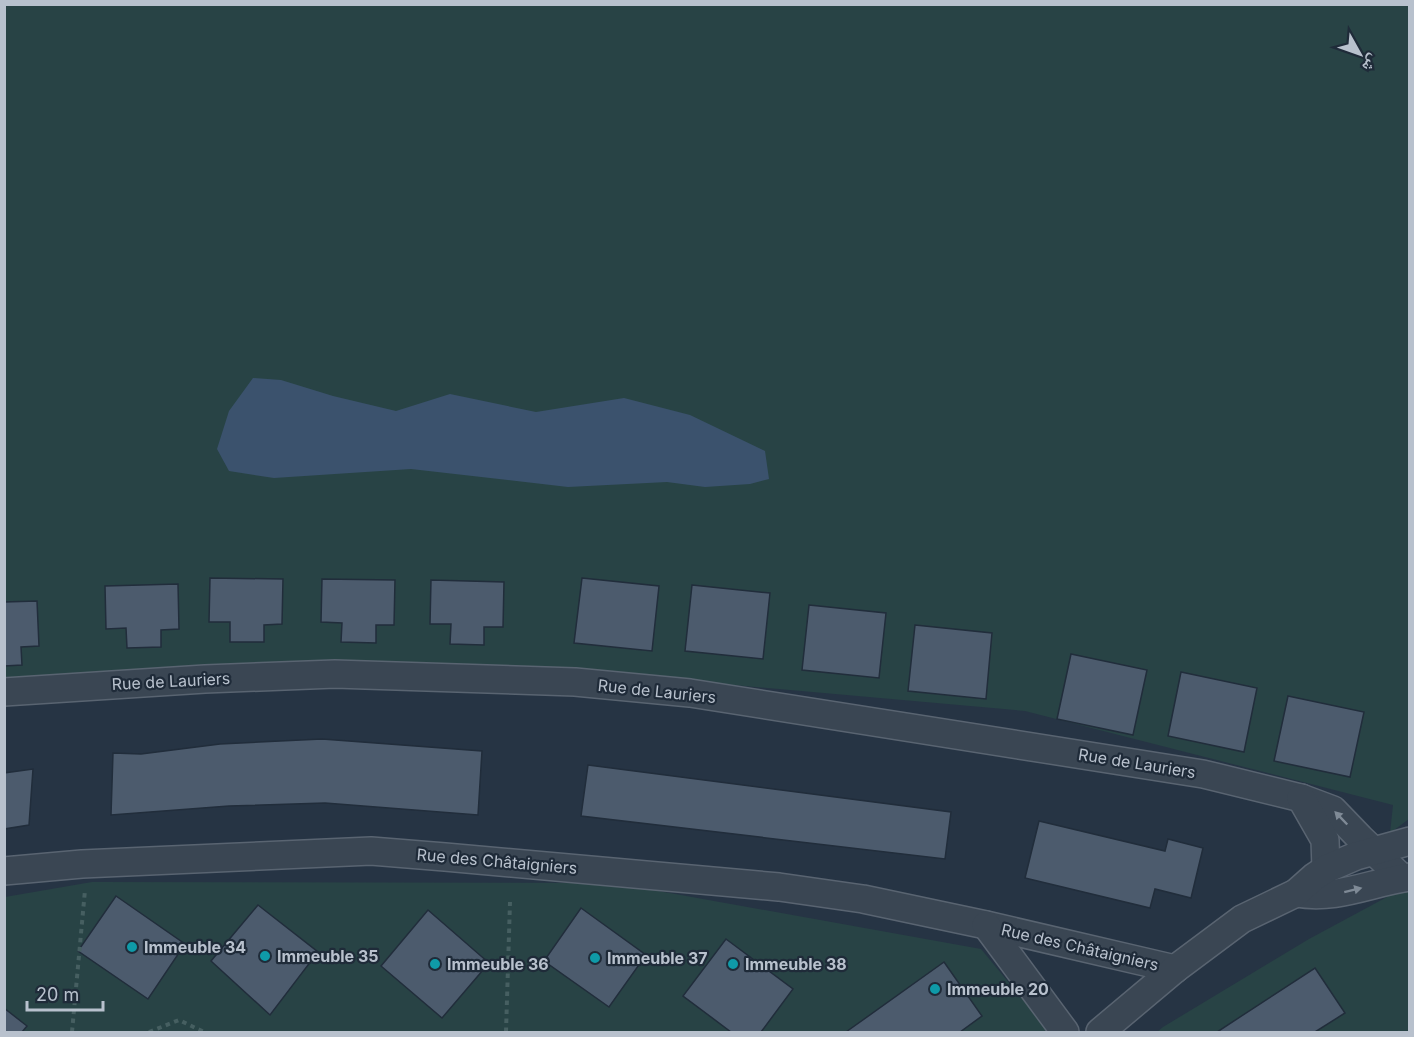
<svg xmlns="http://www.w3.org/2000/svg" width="1414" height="1037" font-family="Inter,'Noto Naskh Arabic',sans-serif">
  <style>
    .green { fill: #284345 }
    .water { fill: #3b526d }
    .building { fill: #4c5b6d; stroke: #212d3b; stroke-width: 1.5 }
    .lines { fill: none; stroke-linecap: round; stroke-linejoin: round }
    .street-casing { stroke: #596471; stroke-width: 30 }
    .path { stroke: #465f61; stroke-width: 4; stroke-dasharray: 4.5 4.5; stroke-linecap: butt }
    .street { stroke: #3a4653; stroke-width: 27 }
    .oneway { fill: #7f8a96 }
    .culture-dot { fill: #0f9aa8; stroke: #1f2b39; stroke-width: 2 }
    .labels { text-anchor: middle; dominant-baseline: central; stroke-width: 4.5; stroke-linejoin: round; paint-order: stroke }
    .street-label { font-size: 16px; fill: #b8c1cd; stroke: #1f2b39 }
    .poi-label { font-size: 16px; font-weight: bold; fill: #b8c1cd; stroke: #1f2b39; text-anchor: start }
  </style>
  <rect width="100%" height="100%" fill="#263444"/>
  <!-- green -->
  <g class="green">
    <polygon points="4,5 1409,5 1409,819 1390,833 1393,805 1025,711 511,665 56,679 5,684"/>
    <polygon points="92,882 614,883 981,949 1048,1030 1046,1032 5,1032 5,897"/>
    <polygon points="1400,890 1409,892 1409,1032 1157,1032 1163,1027 1309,939"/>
  </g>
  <!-- water -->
  <polygon class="water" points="253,378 281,380 333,396 396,411 450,394 536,412 624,398 690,415 765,451 769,479 750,484 705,487 667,482 568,487 411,469 274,478 229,471 217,449 229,411"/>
  <!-- building -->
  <g class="building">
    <polygon points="210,578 283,579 282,624 264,625 264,642 230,642 230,622 209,622"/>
    <polygon points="582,578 659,586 652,651 574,643"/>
    <polygon points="322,579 395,580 394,625 376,625 376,643 341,642 342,623 321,622"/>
    <polygon points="431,580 504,582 503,627 484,627 484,645 450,644 451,624 430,624"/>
    <polygon points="178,584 179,629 161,630 161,647 127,648 126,628 106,629 105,586"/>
    <polygon points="692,585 770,593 763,659 685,651"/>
    <polygon points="37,601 39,646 21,647 22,665 4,666 4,602"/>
    <polygon points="809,605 886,613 879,678 802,670"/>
    <polygon points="915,625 992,633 986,699 908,691"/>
    <polygon points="1071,654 1147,670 1133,735 1057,719"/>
    <polygon points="1181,672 1257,688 1244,752 1168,736"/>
    <polygon points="1288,696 1364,712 1350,777 1274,761"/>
    <polygon points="322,739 482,751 478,815 325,803 229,806 111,815 113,753 141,754 220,744"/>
    <polygon points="588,765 951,812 945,859 581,816"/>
    <polygon points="33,769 29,825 4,829 4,773"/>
    <polygon points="1039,821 1165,851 1168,839 1203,848 1191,898 1155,889 1150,908 1025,878"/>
    <polygon points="116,896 185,944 148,999 78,951"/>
    <polygon points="258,905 318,952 270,1015 211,961"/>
    <polygon points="581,908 646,955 609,1007 544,961"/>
    <polygon points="428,910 489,963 442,1018 381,966"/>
    <polygon points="726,939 793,989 761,1032 731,1032 683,996"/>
    <polygon points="944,962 982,1016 960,1032 846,1032"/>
    <polygon points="1315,968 1345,1013 1315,1032 1217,1032"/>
    <polygon points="4,1008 27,1026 22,1032 4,1032"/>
  </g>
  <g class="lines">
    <!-- street casing -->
    <g class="street-casing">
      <g id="street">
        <polyline points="4,692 205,679 335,674 575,682 690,693 1203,774 1301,798 1333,810 1360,838 1402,878"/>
        <polyline points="1301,798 1325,840 1326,869"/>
        <polyline points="4,871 82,864 371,851 445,857 779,887 863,899 986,925 1175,969"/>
        <path d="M 1296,893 C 1338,900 1369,883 1410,877"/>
        <polyline points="986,925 1065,1032"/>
        <polyline points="1100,1032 1175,969 1242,919 1296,893 1314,877 1326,869 1356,856 1410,841"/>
      </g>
    </g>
    <!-- path -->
    <g class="path">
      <polyline points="72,1032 85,890"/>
      <polyline points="149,1032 179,1020 204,1032"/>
      <polyline points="506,1032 510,902"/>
    </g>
    <!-- street -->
    <use href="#street" class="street"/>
  </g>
  <!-- one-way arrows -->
  <defs><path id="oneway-solid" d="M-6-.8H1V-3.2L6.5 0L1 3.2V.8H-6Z" transform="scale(1.5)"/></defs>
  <g class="oneway">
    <use href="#oneway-solid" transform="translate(1341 818) rotate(-134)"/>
    <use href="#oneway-solid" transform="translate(1353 890) rotate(-14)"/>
  </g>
  <!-- markers -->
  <g class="culture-dot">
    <circle cx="132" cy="947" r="6"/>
    <circle cx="265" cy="956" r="6"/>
    <circle cx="595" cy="958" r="6"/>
    <circle cx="435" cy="964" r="6"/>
    <circle cx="733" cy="964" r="6"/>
    <circle cx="935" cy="989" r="6"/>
  </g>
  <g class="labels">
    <!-- street labels -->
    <g class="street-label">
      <text transform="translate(171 681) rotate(-3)">Rue de Lauriers</text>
      <text transform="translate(657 691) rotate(6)">Rue de Lauriers</text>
      <text transform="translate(1137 763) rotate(9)">Rue de Lauriers</text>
      <text transform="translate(497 861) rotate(5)">Rue des Châtaigniers</text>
      <text transform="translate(1080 947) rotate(13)">Rue des Châtaigniers</text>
    </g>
    <!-- poi labels -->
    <g class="poi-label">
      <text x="144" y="947">Immeuble 34</text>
      <text x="277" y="956">Immeuble 35</text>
      <text x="607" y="958">Immeuble 37</text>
      <text x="447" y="964">Immeuble 36</text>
      <text x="745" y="964">Immeuble 38</text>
      <text x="947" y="989">Immeuble 20</text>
    </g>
  </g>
  <!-- border -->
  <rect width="1414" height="1037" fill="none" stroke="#b8c1cd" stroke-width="12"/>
  <!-- north arrow -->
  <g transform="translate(1360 54) rotate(130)" stroke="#1f2b39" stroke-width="4.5" paint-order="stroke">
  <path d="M0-4.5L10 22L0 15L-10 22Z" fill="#b8c1cd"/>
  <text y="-9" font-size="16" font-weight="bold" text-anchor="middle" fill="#b8c1cd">ش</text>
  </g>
  <!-- scale -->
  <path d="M27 1001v9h76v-9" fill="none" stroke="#b8c1cd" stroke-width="3"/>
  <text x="36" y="1001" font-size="18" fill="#b8c1cd" stroke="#1f2b39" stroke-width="4.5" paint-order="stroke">20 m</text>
</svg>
